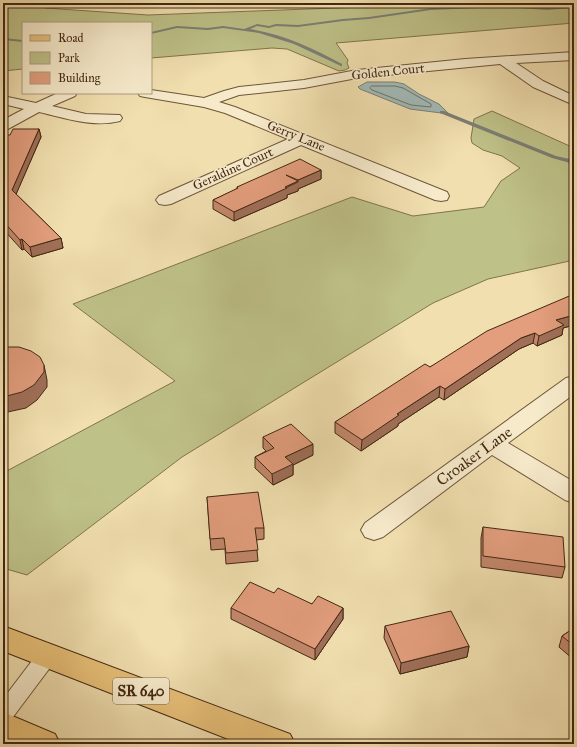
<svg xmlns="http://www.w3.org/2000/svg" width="577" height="747" font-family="'IM FELL Great Primer',serif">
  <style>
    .green { fill: #bec188; stroke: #80744d }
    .water { fill: #a1b9b7; stroke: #7b7f75 }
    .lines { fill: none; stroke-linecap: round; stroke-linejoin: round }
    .shore { stroke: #727064; stroke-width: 1 }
    .stream { fill: #7b7f75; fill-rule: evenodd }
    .lane-casing { stroke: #6e5639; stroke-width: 2 }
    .street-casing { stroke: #6e5639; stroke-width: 2 }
    .primary-casing { stroke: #432812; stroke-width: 2 }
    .lane { fill: #f6eacb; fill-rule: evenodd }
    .street { fill: #f6eacb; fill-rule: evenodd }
    .primary { fill: #e8c078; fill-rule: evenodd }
    .wall { fill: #c3886c; stroke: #432812 }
    .shaded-wall { fill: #9f6f58; stroke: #432812 }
    .building { fill: #e39e7e; stroke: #432812 }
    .labels { text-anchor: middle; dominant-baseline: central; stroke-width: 3; stroke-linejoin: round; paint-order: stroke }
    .far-street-label { font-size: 13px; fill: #432812; stroke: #f6eacb }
    .shield { fill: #f6eacb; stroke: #79624a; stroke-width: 1 }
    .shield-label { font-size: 15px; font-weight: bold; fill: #432812 }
    .street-label { font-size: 16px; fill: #432812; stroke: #f6eacb }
  </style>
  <rect width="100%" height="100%" fill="#f1dfaf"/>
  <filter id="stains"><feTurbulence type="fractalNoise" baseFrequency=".005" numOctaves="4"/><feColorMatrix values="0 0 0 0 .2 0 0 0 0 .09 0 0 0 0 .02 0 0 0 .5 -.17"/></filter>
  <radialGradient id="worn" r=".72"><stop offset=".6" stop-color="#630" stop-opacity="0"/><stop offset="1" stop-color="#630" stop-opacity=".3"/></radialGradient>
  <!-- green -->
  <g class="green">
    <polygon points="3,3 34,3 45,8 148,15 416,5 574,3 574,23 336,43 348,60 347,63 349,68 345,70 339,71 287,49 272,48 151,58 151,23 23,23 23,69 3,71"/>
    <polygon points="492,111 574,148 574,260 488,279 433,303 182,457 27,575 3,568 3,473 175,381 73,304 352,197 413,216 484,207 501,181 520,168 502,156 483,150 472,143 471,138 474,119"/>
  </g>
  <!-- water -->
  <polygon class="water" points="367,82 395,82 404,84 419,94 439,104 449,114 410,109 360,89 358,87"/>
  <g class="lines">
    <!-- shore -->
    <polygon class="shore" points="372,86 395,86 403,88 431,104 431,107 411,105 372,90 370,88"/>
    <!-- stream -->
    <g class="stream">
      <path d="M 503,5 L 547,8 L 574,6 L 574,8 L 547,10 L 503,7 L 431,10 L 369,19 L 343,21 L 298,27 L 276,26 L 269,28 L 257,26 L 250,29 C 283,34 313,48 342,64 L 342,66 L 341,66 L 294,44 L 259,33 L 223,28 L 208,30 L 177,28 L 151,34 L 151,32 L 177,26 L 208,28 L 223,26 L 244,29 L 257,24 L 269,26 L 276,24 L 298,25 L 343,19 L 369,17 L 431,8 Z"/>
      <polygon points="3,38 23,40 23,42 3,40"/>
      <polygon points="440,111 444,111 556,156 574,160 574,164 552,158 440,113"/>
    </g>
    <!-- lane casing -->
    <g class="lane-casing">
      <polygon id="lane" points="48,647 55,649 58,655 55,661 10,721 3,724 3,699 41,649"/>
    </g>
    <!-- street casing -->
    <g class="street-casing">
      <g id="street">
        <polygon points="574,52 574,60 516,63 543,81 574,96 574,105 533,87 500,64 357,78 304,88 239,95 219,102 235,107 447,192 449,196 447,200 441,201 435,200 301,145 171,204 165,205 159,204 156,200 159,196 288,139 225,113 204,107 145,97 140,96 138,93 151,93 151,90 204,98 224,91 239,87 304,80 357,70 465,59"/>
        <path d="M 58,93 L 77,93 L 75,96 L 52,106 L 86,114 L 120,115 L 122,118 L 120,121 C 94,128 65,118 39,112 L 8,129 L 3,130 L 3,120 L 24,109 L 3,104 L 3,96 L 36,103 Z"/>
        <polygon points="574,376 574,394 508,443 574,482 574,503 565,500 492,455 383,537 374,540 365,537 361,530 365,523 566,378"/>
      </g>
    </g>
    <!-- primary casing -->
    <g class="primary-casing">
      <g id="primary">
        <polygon points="3,626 290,734 295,744 241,744 3,651"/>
        <polygon points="3,712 55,734 60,744 9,744 3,741"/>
      </g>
    </g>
    <!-- lane -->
    <use href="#lane" class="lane"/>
    <!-- street -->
    <use href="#street" class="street"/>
    <!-- primary -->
    <use href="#primary" class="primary"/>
  </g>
  <!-- wall -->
  <g class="wall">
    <polygon points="229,3 281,3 230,6"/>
    <polygon points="39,129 41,137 16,194 61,238 63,248 32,257 24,249 22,250 3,229 3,142 10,135"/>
    <polygon points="321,170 321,179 298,189 298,191 287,195 287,198 234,221 213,209 213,200 237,189 237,187"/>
    <polygon points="574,294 574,325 563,328 562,335 537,346 533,343 519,349 444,400 439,397 398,424 398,426 361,451 335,433 335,422 430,367"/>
    <polygon points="263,437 313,455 293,465 293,475 273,485 255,468 255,457 266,451 263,448"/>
    <polygon points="207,497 264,528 264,539 256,540 258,561 226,564 225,549 211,550"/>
    <polygon points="483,527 565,567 562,578 481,567 481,538"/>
    <polygon points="274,593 312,604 343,608 343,619 315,660 231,619 231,608"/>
    <polygon points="385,626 469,646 467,657 400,674 384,638"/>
    <polygon points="574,628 574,660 559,647 562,636"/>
  </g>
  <!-- shaded-wall -->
  <g class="shaded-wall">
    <polygon points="39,129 41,137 14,199 12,190"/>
    <polygon points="321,170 321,179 298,189 298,191 287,195 287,198 234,221 234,212 298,182 298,180"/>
    <polygon points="61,238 63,248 32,257 30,247"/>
    <polygon points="22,239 24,249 22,250 20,240"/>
    <polygon points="574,315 574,325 563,328 562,335 537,346 539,336 556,320"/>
    <polygon points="535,333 533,343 519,349 444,400 445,389 521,338"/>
    <polygon points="44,365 47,380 47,387 37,400 26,408 3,413 3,397"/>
    <polygon points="440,386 439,397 398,424 398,426 361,451 362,440 397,414"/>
    <polygon points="313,444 313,455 293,465 293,475 273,485 272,474 285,457"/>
    <polygon points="343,608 343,619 315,660 315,649"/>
    <polygon points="469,646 467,657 400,674 401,663"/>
  </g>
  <!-- building -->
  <g class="building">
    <polygon points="13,129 39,129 12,190 61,238 30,247 22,239 20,240 3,221 3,142 6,135 10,135"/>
    <polygon points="300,159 321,170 298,180 286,175 298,181 285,187 287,188 234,212 213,200 238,188 237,187"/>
    <polygon points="574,294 574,315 556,320 564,325 539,336 535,333 521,338 445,389 440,386 397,414 399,415 362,440 335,422 425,364 430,367 487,331"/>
    <polygon points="3,347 19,347 31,351 40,357 44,365 44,372 34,385 22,392 3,397"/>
    <polygon points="291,424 313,444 285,457 293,464 272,474 255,457 274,448 263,437"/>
    <polygon points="258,492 264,528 255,528 258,550 226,553 224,538 210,539 207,497"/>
    <polygon points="483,527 563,537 565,567 483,556"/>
    <polygon points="250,582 274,593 278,588 312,604 318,596 343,608 315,649 231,608"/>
    <polygon points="451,611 469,646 401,663 385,626"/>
    <polygon points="574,628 574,646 562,636"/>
  </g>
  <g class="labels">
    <!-- far-street labels -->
    <g class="far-street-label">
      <text transform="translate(388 72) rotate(-6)">Golden Court</text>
      <text transform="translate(296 136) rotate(22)">Gerry Lane</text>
      <text transform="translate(233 169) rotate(-24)">Geraldine Court</text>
    </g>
    <!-- shield labels -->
    <rect class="shield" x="113" y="678" width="56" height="26" rx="3"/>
    <g class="shield-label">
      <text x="141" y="691">SR 640</text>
    </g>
    <!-- street labels -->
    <g class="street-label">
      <text transform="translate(474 456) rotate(-36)">Croaker Lane</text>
    </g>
  </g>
  <!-- margin -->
  <rect width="577" height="747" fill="none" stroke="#f1dfaf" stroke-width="16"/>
  <rect x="4" y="4" width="569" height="739" fill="none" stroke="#432812" stroke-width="2"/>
  <rect x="8" y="8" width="561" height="731" fill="none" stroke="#432812"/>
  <!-- legend -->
  <rect x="22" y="22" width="130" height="72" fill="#f6eacb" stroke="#ae9c81"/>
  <rect x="30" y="35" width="20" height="6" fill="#e8c078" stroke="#ae9c81"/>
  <text x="58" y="42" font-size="12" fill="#432812">Road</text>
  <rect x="30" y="52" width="20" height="12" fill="#bec188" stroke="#ae9c81"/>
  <text x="58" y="62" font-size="12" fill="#432812">Park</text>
  <rect x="30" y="72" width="20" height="12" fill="#e39e7e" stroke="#ae9c81"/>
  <text x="58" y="82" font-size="12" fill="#432812">Building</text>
  <rect width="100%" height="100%" filter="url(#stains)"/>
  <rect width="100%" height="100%" fill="url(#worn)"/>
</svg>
